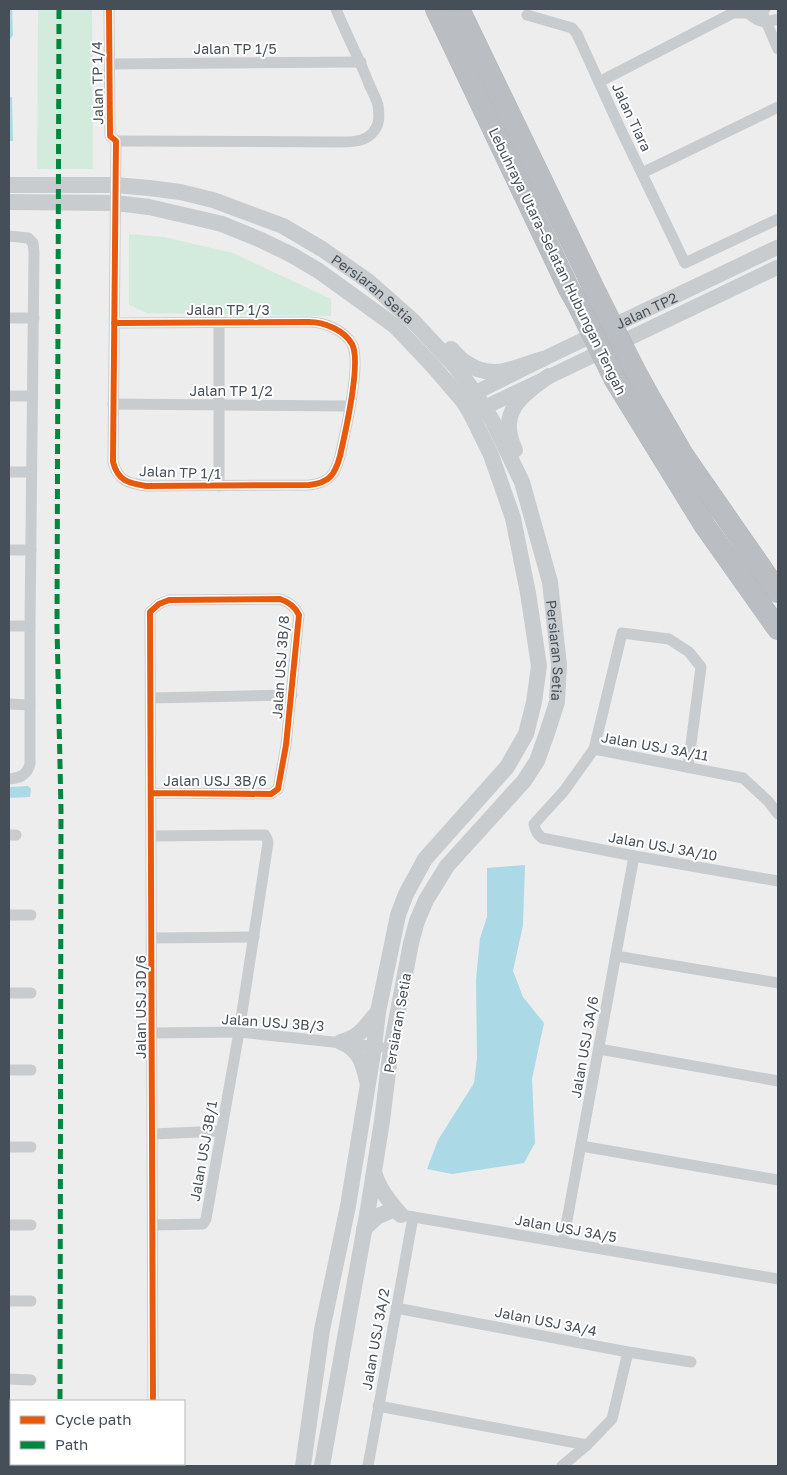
<svg xmlns="http://www.w3.org/2000/svg" width="787" height="1475" font-family="'Golos Text',sans-serif">
  <style>
    .green { fill: #d3ebdc }
    .water { fill: #abd9e6 }
    .lines { fill: none; stroke-linecap: round; stroke-linejoin: round }
    .motorway-casing { stroke: #b3b7bc; stroke-width: 22 }
    .minor { stroke: #c9ccce; stroke-width: 11 }
    .tertiary { stroke: #c9ccce; stroke-width: 15 }
    .secondary { stroke: #c9ccce; stroke-width: 16 }
    .motorway { stroke: #babec2; stroke-width: 21 }
    .motorway-bridge-casing { stroke: #b3b7bc; stroke-width: 22; stroke-linecap: butt }
    .motorway-bridge { stroke: #babec2; stroke-width: 21 }
    .quiet { stroke: #00873e; stroke-width: 5; stroke-dasharray: 10 5; stroke-linecap: butt }
    .cycleway-casing { stroke: #fff; stroke-width: 9 }
    .cycleway { stroke: #e8590c; stroke-width: 6 }
    .labels { text-anchor: middle; dominant-baseline: central; stroke-width: 4; stroke-linejoin: round; paint-order: stroke }
    .street-label { font-size: 14px; fill: #464f58; stroke: #fff }
  </style>
  <rect width="100%" height="100%" fill="#eeeded"/>
  <!-- green -->
  <g class="green">
    <polygon points="38,9 92,9 93,169 37,169"/>
    <polygon points="129,234 164,237 233,253 331,299 331,316 147,313 129,305"/>
  </g>
  <!-- water -->
  <g class="water">
    <polygon points="9,9 12,9 13,35 9,41"/>
    <polygon points="9,97 12,97 13,141 9,141"/>
    <polygon points="28,786 31,789 30,797 9,798 9,787"/>
    <polygon points="525,865 523,925 513,971 523,997 544,1023 532,1079 535,1143 524,1163 452,1174 427,1169 438,1140 474,1083 477,1059 476,980 480,938 487,917 487,868"/>
  </g>
  <g class="lines">
    <!-- motorway casing -->
    <g class="motorway-casing">
      <g id="motorway">
        <polyline points="436,9 569,289 577,303"/>
        <polyline points="459,9 596,293"/>
        <polyline points="634,369 650,398 683,455 778,592"/>
        <polyline points="615,380 705,526 778,629"/>
      </g>
    </g>
    <!-- minor -->
    <g class="minor">
      <path d="M 109,9 L 110,136 L 116,141 L 113,462 C 118,481 128,483 146,486 L 309,485 C 329,483 335,475 340,456 C 345,434 362,362 352,344 C 344,330 324,322 309,322 L 114,323"/>
      <polyline points="761,10 778,49"/>
      <path d="M 748,13 C 759,23 764,23 778,19"/>
      <polyline points="527,15 572,28 577,34 619,126 685,263 778,219"/>
      <polyline points="110,64 361,62"/>
      <polyline points="599,82 733,13 748,13 765,9"/>
      <path d="M 116,141 L 342,142 C 355,142 369,141 376,128 C 380,122 379,112 378,105 C 376,98 372,91 369,84 C 359,58 346,34 336,9"/>
      <polyline points="642,173 778,107"/>
      <path d="M 9,236 L 28,238 L 33,243 L 34,252 L 30,626 L 30,764 C 27,775 20,778 9,779"/>
      <polyline points="9,318 34,318"/>
      <polyline points="219,322 219,486"/>
      <polyline points="9,396 32,396"/>
      <polyline points="113,404 349,406"/>
      <polyline points="9,472 31,472"/>
      <polyline points="9,550 31,550"/>
      <polyline points="9,626 30,626"/>
      <polyline points="151,698 292,695"/>
      <polyline points="9,704 30,705"/>
      <polyline points="594,749 743,778 768,801 778,814"/>
      <path d="M 688,767 L 701,667 L 689,652 L 669,639 L 622,633 L 594,749 L 564,791 L 534,824 C 535,830 537,834 542,838 L 634,856 L 778,881"/>
      <path d="M 151,793 L 271,794 L 278,789 L 286,745 L 299,615 C 295,606 289,602 280,599 L 169,600 L 159,604 L 150,612 L 153,1401"/>
      <polyline points="9,835 16,835"/>
      <polyline points="151,836 265,835 267,839 268,843 239,1032 206,1219 203,1224 153,1225"/>
      <polyline points="9,915 31,915"/>
      <polyline points="152,938 254,937"/>
      <polyline points="616,956 778,983"/>
      <polyline points="9,993 31,993"/>
      <polyline points="152,1033 239,1032 380,1047"/>
      <polyline points="599,1049 778,1081"/>
      <polyline points="9,1070 31,1070"/>
      <polyline points="153,1134 221,1131"/>
      <polyline points="581,1146 778,1180"/>
      <polyline points="9,1147 31,1147"/>
      <polyline points="396,1214 778,1279"/>
      <polyline points="9,1225 31,1225"/>
      <polyline points="563,1242 634,856"/>
      <polyline points="9,1301 31,1301"/>
      <polyline points="396,1308 628,1352 691,1362"/>
      <polyline points="9,1379 31,1380"/>
      <polyline points="378,1406 587,1445"/>
      <polyline points="9,1455 11,1455"/>
      <polyline points="153,1466 153,1464"/>
      <polyline points="368,1466 413,1217"/>
      <polyline points="562,1466 587,1445 612,1419 628,1352"/>
    </g>
    <!-- tertiary -->
    <g class="tertiary">
      <path id="s1" d="M 466,399 L 475,393 L 543,359 L 778,247"/>
      <polyline points="473,413 778,267"/>
    </g>
    <!-- secondary -->
    <g class="secondary">
      <path id="s2" d="M 9,185 L 115,185 L 149,188 L 180,192 L 213,200 L 283,226 L 322,249 L 368,281 L 413,321 L 455,366 L 475,393 L 492,420 L 522,482 L 550,582 L 559,665 L 557,702 L 547,733 L 537,761 L 524,781 L 447,866 L 426,900 L 417,921 L 411,943 L 391,1048 L 382,1121 L 368,1209 L 322,1466"/>
      <polyline points="9,202 115,203 149,207 188,216 222,224 261,240 292,255 319,271 395,326 432,365 463,401 471,414 491,455 513,518 528,593 539,666 534,702 526,734 507,767 425,859 406,894 398,915 378,1012 374,1047 348,1206 322,1330 303,1466"/>
      <path d="M 451,349 C 455,353 460,359 465,362 C 492,382 515,367 543,359"/>
      <path d="M 515,450 C 497,413 521,395 549,376"/>
      <path d="M 341,1042 C 359,1049 363,1063 367,1081"/>
      <path d="M 341,1042 C 363,1035 363,1028 378,1012"/>
      <path d="M 374,1172 C 379,1189 389,1201 401,1215"/>
      <polyline points="364,1229 378,1216 388,1212"/>
    </g>
    <!-- motorway -->
    <use href="#motorway" class="motorway"/>
    <!-- motorway-bridge casing -->
    <g class="motorway-bridge-casing">
      <g id="motorway-bridge">
        <polyline points="596,293 634,369"/>
        <polyline points="577,303 615,380"/>
      </g>
    </g>
    <!-- motorway-bridge -->
    <use href="#motorway-bridge" class="motorway-bridge"/>
    <!-- quiet -->
    <g class="quiet">
      <polyline points="59,9 57,627 61,810 60,1401"/>
      <polyline points="59,1466 59,1464"/>
    </g>
    <!-- cycleway casing -->
    <g class="cycleway-casing">
      <g id="cycleway">
        <path d="M 109,9 L 110,136 L 116,141 L 113,462 C 118,481 128,483 146,486 L 309,485 C 329,483 335,475 340,456 C 345,434 362,362 352,344 C 344,330 324,322 309,322 L 114,323"/>
        <path d="M 151,793 L 271,794 L 278,789 L 286,745 L 299,615 C 295,606 289,602 280,599 L 169,600 L 159,604 L 150,612 L 153,1401"/>
      </g>
    </g>
    <!-- cycleway -->
    <use href="#cycleway" class="cycleway"/>
  </g>
  <g class="labels">
    <!-- street labels -->
    <g class="street-label">
      <text x="235" y="48">Jalan TP 1/5</text>
      <text transform="translate(97 83) rotate(-91)">Jalan TP 1/4</text>
      <text transform="translate(632 117) rotate(65)">Jalan Tiara</text>
      <text transform="translate(558 261) rotate(64)">Lebuhraya Utara–Selatan Hubungan Tengah</text>
      <text stroke="none"><textPath href="#s2" startOffset="390">Persiaran Setia</textPath></text>
      <text x="228" y="309">Jalan TP 1/3</text>
      <text stroke="none"><textPath href="#s1" startOffset="201">Jalan TP2</textPath></text>
      <text x="231" y="390">Jalan TP 1/2</text>
      <text transform="translate(180 472) rotate(2)">Jalan TP 1/1</text>
      <text stroke="none"><textPath href="#s2" startOffset="810">Persiaran Setia</textPath></text>
      <text transform="translate(280 667) rotate(-86)">Jalan USJ 3B/8</text>
      <text transform="translate(655 746) rotate(10)">Jalan USJ 3A/11</text>
      <text x="215" y="780">Jalan USJ 3B/6</text>
      <text transform="translate(663 846) rotate(10)">Jalan USJ 3A/10</text>
      <text transform="translate(140 1007) rotate(-90)">Jalan USJ 3D/6</text>
      <text transform="translate(273 1022) rotate(4)">Jalan USJ 3B/3</text>
      <text transform="translate(397 1023) rotate(-80)">Persiaran Setia</text>
      <text transform="translate(584 1047) rotate(-80)">Jalan USJ 3A/6</text>
      <text transform="translate(203 1151) rotate(-80)">Jalan USJ 3B/1</text>
      <text transform="translate(566 1228) rotate(10)">Jalan USJ 3A/5</text>
      <text transform="translate(546 1321) rotate(11)">Jalan USJ 3A/4</text>
      <text transform="translate(375 1339) rotate(-80)">Jalan USJ 3A/2</text>
    </g>
  </g>
  <!-- border -->
  <rect width="787" height="1475" fill="none" stroke="#464f58" stroke-width="20"/>
  <!-- legend -->
  <rect x="10" y="1400" width="175" height="65" fill="#ffffff" stroke="#b5b9bc"/>
  <rect x="20" y="1416" width="25" height="8" fill="#e8590c" stroke="#b5b9bc"/>
  <text x="55" y="1425" font-size="15" fill="#464f58">Cycle path</text>
  <rect x="20" y="1441" width="25" height="8" fill="#00873e" stroke="#b5b9bc"/>
  <text x="55" y="1450" font-size="15" fill="#464f58">Path</text>
</svg>
